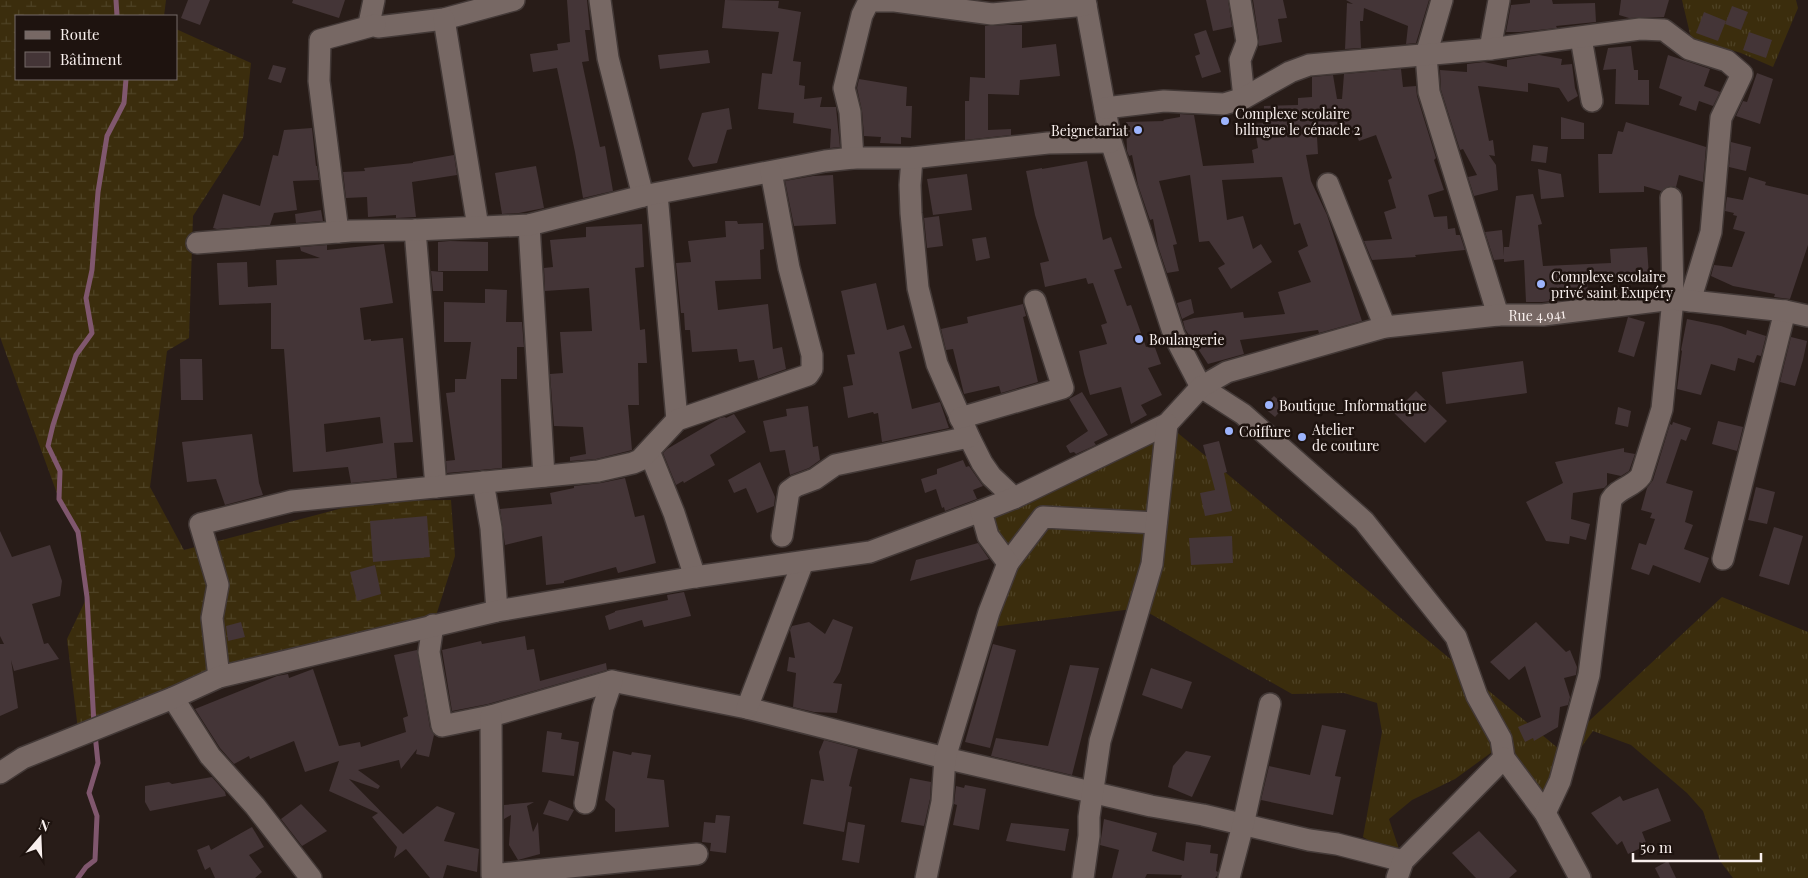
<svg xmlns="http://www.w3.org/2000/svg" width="1808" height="878" font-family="'Playfair Display',serif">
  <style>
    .grass { fill: url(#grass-tufts) }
    .wetland { fill: url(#wetland-marsh) }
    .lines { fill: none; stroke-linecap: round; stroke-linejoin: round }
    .stream { stroke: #80576e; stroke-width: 5 }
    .building { fill: #443537; fill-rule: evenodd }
    .minor-casing { stroke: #433937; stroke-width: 24 }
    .minor { stroke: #776864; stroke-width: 21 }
    .poi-dot { fill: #9db4fd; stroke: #1e130f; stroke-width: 2 }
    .labels { text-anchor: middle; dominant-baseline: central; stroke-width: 5; stroke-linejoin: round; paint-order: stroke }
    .poi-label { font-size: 14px; fill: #f8efed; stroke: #1e130f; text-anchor: start }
    .street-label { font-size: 14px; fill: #f8efed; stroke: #1e130f }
  </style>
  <defs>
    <pattern id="grass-tufts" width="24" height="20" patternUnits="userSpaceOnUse" patternTransform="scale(1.25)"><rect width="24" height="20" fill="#3b2d0d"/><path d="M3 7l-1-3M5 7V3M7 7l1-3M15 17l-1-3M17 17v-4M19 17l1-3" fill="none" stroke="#4e4225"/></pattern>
    <pattern id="wetland-marsh" width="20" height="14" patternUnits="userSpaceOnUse" patternTransform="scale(1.25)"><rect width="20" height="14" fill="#3b2d0d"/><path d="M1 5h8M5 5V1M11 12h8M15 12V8" fill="none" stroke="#4e4225"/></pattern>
  </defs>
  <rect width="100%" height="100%" fill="#281c18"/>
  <!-- grass -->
  <g class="grass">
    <polygon points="1682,0 1796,0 1798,8 1773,67 1741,53 1691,38"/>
    <polygon points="1167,424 1559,749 1722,597 1808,632 1808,878 1733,878 1720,861 1703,811 1687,793 1631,745 1593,731 1536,810 1499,747 1455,779 1412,800 1389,819 1403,861 1363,837 1382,732 1377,703 1344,693 1292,694 1140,608 985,628 1008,563 981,511"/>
  </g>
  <!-- wetland -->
  <polygon class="wetland" points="0,0 166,0 164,16 16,16 16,79 176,79 176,29 251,63 243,138 193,216 189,338 167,351 150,487 184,550 369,501 451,500 455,556 433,625 174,700 79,738 67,639 87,597 78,533 59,499 0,337"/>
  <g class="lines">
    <!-- stream -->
    <g class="stream">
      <polyline points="116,0 117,16"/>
      <polyline points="94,725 87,597 78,532 59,499 60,471 48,446 53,425 76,355 92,333 86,298 92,270 98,192 107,136 124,103 126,79"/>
      <polyline points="78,878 86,867 95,860 97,816 89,793 98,763 95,734"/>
    </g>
  </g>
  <!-- building -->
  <g class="building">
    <polygon points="188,0 210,0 200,25 181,18"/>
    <polygon points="293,0 345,0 339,18 292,3"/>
    <polygon points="567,0 587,0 590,30 585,30 589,61 582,62 600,147 605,146 613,191 583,198 575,152 557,68 533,72 530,54 558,50 557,44 570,42"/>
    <polygon points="725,0 779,1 778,8 801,12 793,61 801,62 799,85 805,86 804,99 822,97 820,107 836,107 840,147 830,148 831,129 793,123 794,113 758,109 762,73 772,74 779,32 722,28"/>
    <polygon points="1206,0 1228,0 1232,27 1213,31"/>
    <polygon points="1253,0 1283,0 1287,18 1278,19 1282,42 1259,46 1259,40"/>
    <polygon points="1346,0 1429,0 1416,43 1406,44 1408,26 1364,8 1363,21 1360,21 1361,48 1345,49 1347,3 1353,4"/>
    <polygon points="1530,0 1552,0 1553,4 1595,3 1596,22 1556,26 1557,28 1520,32 1506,32 1511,5 1530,3"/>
    <polygon points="1621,0 1669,0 1664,17 1629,18 1619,15"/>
    <polygon points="1732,6 1748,12 1741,30 1725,24"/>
    <polygon points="1704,12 1726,21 1718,41 1696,33"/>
    <polygon points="1007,25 1022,25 1022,48 1056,44 1060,76 1020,80 1019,95 988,94 988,130 1011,129 1011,135 965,140 965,101 969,101 970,77 985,78 985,26"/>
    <polygon points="1206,30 1221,72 1202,78 1195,56 1200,54 1194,34"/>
    <polygon points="1749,32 1772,40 1766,58 1743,50"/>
    <polygon points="1631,46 1634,70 1638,70 1638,80 1649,80 1649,105 1615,104 1616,69 1603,70 1608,48"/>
    <polygon points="708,50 710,63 660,69 658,55"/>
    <polygon points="1539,55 1562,59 1561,65 1572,64 1575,88 1578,96 1568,102 1559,88 1528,83 1528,92 1478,86 1489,141 1493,140 1495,156 1489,155 1496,165 1498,190 1474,196 1468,177 1477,175 1463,149 1460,150 1441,90 1440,70 1467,72 1467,64 1484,62 1507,67 1507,60"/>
    <polygon points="1668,55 1710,69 1704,86 1720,92 1713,106 1699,101 1696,111 1679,105 1682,97 1659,88"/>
    <polygon points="273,65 286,68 281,83 268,79"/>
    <polygon points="1401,69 1403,87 1416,86 1417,96 1436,158 1434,160 1444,190 1428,195 1434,217 1447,216 1448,229 1455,228 1456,235 1460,235 1465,250 1415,255 1416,257 1372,260 1364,241 1392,239 1384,212 1396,208 1388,180 1392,178 1376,135 1359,141 1356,134 1317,137 1318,154 1306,155 1311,181 1327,215 1362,321 1319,333 1318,330 1240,340 1244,354 1208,364 1185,329 1183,321 1194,318 1243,312 1244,318 1285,314 1278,292 1311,282 1298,251 1308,246 1300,223 1294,225 1282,177 1222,180 1227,220 1243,216 1253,249 1261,244 1272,262 1231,289 1218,268 1225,264 1209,241 1199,242 1190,175 1159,181 1177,244 1173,245 1179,271 1167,273 1158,246 1153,219 1150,220 1138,185 1132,155 1129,156 1127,151 1126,122 1164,121 1163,120 1180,117 1180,114 1194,115 1203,166 1254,163 1252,150 1258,148 1254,124 1264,123 1264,106 1298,105 1298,98 1312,97 1312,77 1333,75 1337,99 1342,99 1344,74"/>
    <polygon points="1757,73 1773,79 1760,124 1736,116 1743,101 1747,102"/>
    <polygon points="859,79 907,87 906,106 912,106 911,138 901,137 901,144 880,143 881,137 864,136 862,111 857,88"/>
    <polygon points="729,108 732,129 727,130 717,163 693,167 688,159 702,113"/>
    <polygon points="1561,117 1584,123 1584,139 1561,139"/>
    <polygon points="1626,122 1706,147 1703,182 1679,175 1676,187 1670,186 1661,191 1644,186 1644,192 1599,193 1598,154 1612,154 1618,131 1623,132"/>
    <polygon points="312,128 316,166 317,166 319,180 293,181 297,210 274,213 270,225 217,229 213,228 223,194 260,206 273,155 278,156 284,130"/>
    <polygon points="1731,142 1751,147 1746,171 1729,167"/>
    <polygon points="1533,145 1548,147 1546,163 1531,161"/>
    <polygon points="454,155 457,175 412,182 416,217 396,218 396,215 368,217 367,197 346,198 343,172 365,171 364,168 413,163 413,162"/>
    <polygon points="1087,161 1103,240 1111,237 1122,268 1114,270 1127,306 1131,305 1146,347 1154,345 1161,364 1148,368 1162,395 1141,405 1147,415 1131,424 1121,387 1090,395 1084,374 1079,351 1107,344 1101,325 1107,323 1093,283 1088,284 1086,278 1045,287 1040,263 1049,261 1035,215 1026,171 1042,168 1042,169"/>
    <polygon points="536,166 544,208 519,213 502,214 495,173"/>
    <polygon points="1538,169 1561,174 1564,197 1541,199"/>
    <polygon points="967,174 972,210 933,215 927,179"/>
    <polygon points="833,175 836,224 794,226 785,181 813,176"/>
    <polygon points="1749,177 1766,182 1765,185 1808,195 1808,245 1790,299 1774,297 1775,294 1733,286 1711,276 1714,265 1732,267 1745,232 1733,229 1737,216 1733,215 1734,213 1725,211 1727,197 1743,200"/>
    <polygon points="1533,194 1542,224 1538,225 1543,266 1611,263 1610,249 1647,247 1649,276 1587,279 1588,297 1542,302 1526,302 1524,260 1504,262 1504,259 1494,260 1485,232 1502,230 1504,256 1504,247 1509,247 1516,196"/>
    <polygon points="321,210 323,221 296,223 295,214"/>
    <polygon points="939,216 943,246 927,248 924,218"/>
    <polygon points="725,221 737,221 738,224 763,223 764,249 760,250 761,279 715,281 718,310 768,304 773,349 782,347 786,369 758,379 754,360 739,362 737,349 692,352 690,330 685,330 684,313 681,313 676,263 691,262 688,241 726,237"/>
    <polygon points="642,224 644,267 635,268 640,330 645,329 647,363 638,363 639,405 628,405 632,450 596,459 570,461 570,457 586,454 583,427 554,426 550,374 563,373 560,332 592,331 589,288 545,291 544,268 553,267 550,240 586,237 586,227"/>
    <polygon points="986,237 990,258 976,261 972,239"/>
    <polygon points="450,241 488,242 488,271 438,271 438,242"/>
    <path d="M 384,244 L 393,303 L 360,308 L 364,340 L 371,339 L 371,341 L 403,338 L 413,442 L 394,443 L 397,478 L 351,483 L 348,467 L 293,472 L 284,349 L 271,349 L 271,303 L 219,305 L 217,263 L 247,262 L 248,287 L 277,285 L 276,260 L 320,258 L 301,251 L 300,247 L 327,245 L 327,250 ZM 380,417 L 383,443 L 326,452 L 324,424 Z"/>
    <polygon points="431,271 443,272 443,291 433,291"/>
    <polygon points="876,283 887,330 904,325 912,348 899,352 912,409 940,402 949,428 882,442 878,413 874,414 873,412 848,418 843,387 853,385 847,355 855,354 841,291"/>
    <polygon points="485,289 507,290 506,322 522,322 524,347 517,347 517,379 501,379 502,468 447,473 446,461 455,460 446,393 455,392 455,379 466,379 471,342 444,342 444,302 485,303"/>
    <polygon points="1191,299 1194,313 1182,319 1177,303"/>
    <polygon points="1023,304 1026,316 1023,317 1038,382 1001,393 999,386 964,394 953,349 946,350 941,329 968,323 967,317"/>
    <polygon points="1628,317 1645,322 1634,357 1618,352"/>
    <polygon points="1687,319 1721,326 1746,335 1747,330 1766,336 1761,356 1757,355 1754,363 1738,358 1735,371 1711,364 1701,395 1677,389 1682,351 1681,350"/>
    <polygon points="1791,337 1807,341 1803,360 1795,386 1780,382"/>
    <polygon points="180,359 202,359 203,400 181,400"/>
    <polygon points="1523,361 1527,393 1446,404 1442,372"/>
    <polygon points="1416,391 1447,421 1425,443 1394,413"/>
    <polygon points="1082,392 1108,435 1094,442 1096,445 1076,454 1074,452 1070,453 1066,446 1088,431 1069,399"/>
    <polygon points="1274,396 1285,406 1275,417 1263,407"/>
    <polygon points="808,406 813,447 818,446 820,460 809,468 790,475 785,450 770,452 763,421 787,416 786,409"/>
    <polygon points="1618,407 1631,411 1628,427 1615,424"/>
    <polygon points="734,414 746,432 710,455 715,465 684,483 683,481 676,485 663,453 667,449 720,418 725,417 726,418"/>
    <polygon points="1718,421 1743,427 1737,451 1712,444"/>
    <polygon points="1673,422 1691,428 1686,441 1681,439 1666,483 1693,491 1685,522 1693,525 1684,549 1709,558 1700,583 1653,565 1649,575 1631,569 1639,543 1646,545 1655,519 1650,518 1652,513 1641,510 1647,488 1653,480 1670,424 1672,425"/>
    <polygon points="252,434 259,483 263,495 225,505 216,479 187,482 182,442"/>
    <polygon points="1219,441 1227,472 1224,473 1232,511 1205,516 1200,493 1215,490 1203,445"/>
    <polygon points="1624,448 1624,452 1635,454 1629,471 1621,476 1607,473 1607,485 1604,488 1573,493 1571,519 1590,524 1586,540 1570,536 1569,544 1546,541 1526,502 1563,483 1555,462"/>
    <polygon points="963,460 966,467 969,466 983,486 973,490 977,499 945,511 944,507 942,508 936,489 925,493 921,479 937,474 937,469"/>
    <polygon points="760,462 775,497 774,506 757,513 746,488 734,493 728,480"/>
    <polygon points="625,478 635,517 644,515 656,563 618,573 616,567 564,581 564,583 546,585 542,536 505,545 500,509 552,504 550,493 574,488 574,486 601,483"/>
    <polygon points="1756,487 1775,492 1767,524 1748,520"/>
    <polygon points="427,516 430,557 373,562 370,521"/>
    <polygon points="1774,527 1803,536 1789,585 1759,576"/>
    <polygon points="0,531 12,557 50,545 62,581 60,596 32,604 44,644 48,643 59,659 14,671 11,660 18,708 0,716 0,644 4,644 0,636"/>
    <polygon points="1232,536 1233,563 1191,565 1189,538"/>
    <polygon points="978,543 989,559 910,581 916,560"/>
    <polygon points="375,565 381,594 357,601 350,572"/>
    <polygon points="684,592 691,616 644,627 642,620 609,630 605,616 615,612 615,611 668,600 667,595"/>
    <polygon points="833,619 853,627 840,672 833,683 842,684 837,713 814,712 793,707 796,673 787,671 789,657 795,658 790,630 792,626 809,622 825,634"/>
    <polygon points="241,622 245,637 228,641 226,626"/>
    <polygon points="1536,622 1566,652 1570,650 1577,667 1576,675 1564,678 1570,697 1568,705 1560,707 1558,727 1534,741 1533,738 1525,742 1518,727 1541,717 1525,666 1509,680 1490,662"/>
    <polygon points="525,636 527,650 534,649 540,681 606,663 607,670 488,704 452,711 442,650 481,641 482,644"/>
    <polygon points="993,644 1016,650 990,748 965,742"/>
    <polygon points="417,650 430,728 434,735 429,757 416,754 417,749 401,769 399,760 358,770 380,786 378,789 349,779 403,834 437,806 455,813 444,841 479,849 477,872 447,865 443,878 430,878 406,849 394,858 397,847 372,817 378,813 329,791 339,761 305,772 294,741 250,759 249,756 234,764 220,748 195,709 277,676 288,674 289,678 313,669 339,746 360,742 361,747 406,732 403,718 408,716 394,655"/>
    <polygon points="1070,665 1099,668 1072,775 991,756 996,738 1048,746"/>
    <polygon points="1151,668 1192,682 1182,709 1142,695"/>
    <polygon points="1322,725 1346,730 1335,776 1341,777 1333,815 1261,800 1269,766 1310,775"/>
    <polygon points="547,731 562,733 561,739 579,742 574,776 542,772"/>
    <polygon points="824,740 858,749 849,786 852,787 844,832 803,824 811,779 824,781 819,752"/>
    <polygon points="613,751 631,755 632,752 651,755 647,778 664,780 669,827 615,832 615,809 605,800"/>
    <polygon points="1186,751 1211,756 1192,797 1168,787 1173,766"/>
    <polygon points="212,777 225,792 226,796 150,811 145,802 145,786 169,782 172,784"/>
    <polygon points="910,778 931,782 930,799 924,826 901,822"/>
    <polygon points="965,785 986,789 979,830 953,825 957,805 954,804 956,786 964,788"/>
    <polygon points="1658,788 1671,821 1642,832 1647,845 1628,854 1622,841 1617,845 1591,813 1620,796 1623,801"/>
    <polygon points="549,800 574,810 568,821 543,814"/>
    <polygon points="534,802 527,806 533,832 538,822 540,854 518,860 509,845 511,815 504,819 504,805"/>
    <polygon points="301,804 327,831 302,846 281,819"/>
    <polygon points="716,815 730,816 726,853 710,851 711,843 702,842 704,822 715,823"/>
    <polygon points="1104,819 1157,833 1152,851 1184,861 1186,842 1211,845 1210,853 1218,854 1216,871 1218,872 1217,876 1215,878 1181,878 1182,875 1147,874 1145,878 1112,878 1119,850 1100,845"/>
    <polygon points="848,822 865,825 859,863 842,860"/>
    <polygon points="1011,823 1069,829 1065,851 1006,841"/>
    <polygon points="252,827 264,847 249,855 262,872 255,878 215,878 210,867 205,870 197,850 209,845 211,850"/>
    <polygon points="1479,831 1517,871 1509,878 1476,878 1452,853"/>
    <polygon points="1668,861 1676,878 1660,878 1655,868"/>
  </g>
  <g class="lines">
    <!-- minor casing -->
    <g class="minor-casing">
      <g id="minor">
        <polyline points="374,0 370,19 371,22 378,27 444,19 514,0"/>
        <polyline points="600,0 608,58 643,196"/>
        <polyline points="1085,0 1111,142 1174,335 1201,387 1243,414 1364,521 1456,637 1477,696 1501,739 1504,758 1545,813 1580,878"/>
        <polyline points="1240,0 1247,42 1240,60 1244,98"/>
        <polyline points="1442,0 1426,55 1429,92 1498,315"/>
        <polyline points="444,19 478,227"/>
        <polyline points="1581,38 1592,101"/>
        <polyline points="1490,49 1499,0"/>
        <polyline points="1105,108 1164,101 1224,104 1244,98 1290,72 1309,65 1490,49 1640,29 1664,30 1689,49 1727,61 1742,74 1721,118 1711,232 1690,301"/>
        <polyline points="853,158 850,112 844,88 862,15 868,3 874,1 895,1 992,14 1086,5"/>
        <polyline points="912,158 910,185 911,213 918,288 937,364 969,437 982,463 991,476 1014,498"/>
        <polyline points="1328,184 1385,327"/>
        <polyline points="657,194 677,420"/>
        <polyline points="529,225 544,476"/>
        <polyline points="415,230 436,487"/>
        <polyline points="338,232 319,81 320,40 375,25"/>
        <polyline points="197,243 351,231 415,230 529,225 643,196 825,161 853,158 912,158 1048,143 1111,142"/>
        <polyline points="960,418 1063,388 1035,301"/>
        <polyline points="649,451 674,513 695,577"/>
        <polyline points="483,482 491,528 497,611"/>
        <polyline points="782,536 789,491 796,486 815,479 835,465 969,437"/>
        <polyline points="1723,559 1785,311"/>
        <polyline points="1008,563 1043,517 1156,523"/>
        <polyline points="433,625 429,652 442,726 491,716 612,681 747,708 945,758 1151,806 1203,815 1309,840 1337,844 1403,861"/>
        <polyline points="219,677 212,618 218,585 200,524 292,501 598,471 633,463 640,460 677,420 808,375 812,369 812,355 789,268 771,172"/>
        <polyline points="173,698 210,756 255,806 311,878"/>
        <polyline points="747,708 803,562"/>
        <polyline points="491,716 492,875 697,854"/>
        <polyline points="0,773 23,758 173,698 219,677 497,611 695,577 870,552 981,511"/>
        <polyline points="585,803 603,708 612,681"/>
        <path d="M 1545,813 L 1560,781 L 1589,675 L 1611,500 C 1618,488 1633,487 1641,476 L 1662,409 L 1673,299 L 1671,198"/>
        <path id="s1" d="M 926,878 L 942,802 L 945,758 L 989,612 L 1008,563 L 988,536 L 981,511 L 1014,498 L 1167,424 L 1201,387 L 1227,372 L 1385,327 L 1498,315 L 1543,315 L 1673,299 L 1785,311 L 1808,316"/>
        <polyline points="1083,878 1089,836 1089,817 1100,741 1152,564 1167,424"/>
        <polyline points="1229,878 1243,825 1270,704"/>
        <polyline points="1397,878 1403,861 1504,758"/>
      </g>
    </g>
    <!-- minor -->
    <use href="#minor" class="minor"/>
  </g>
  <!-- markers -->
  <g class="poi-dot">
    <circle cx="1225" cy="121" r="5"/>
    <circle cx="1138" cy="130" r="5"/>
    <circle cx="1541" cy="284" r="5"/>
    <circle cx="1139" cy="339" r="5"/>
    <circle cx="1269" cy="405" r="5"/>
    <circle cx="1229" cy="431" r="5"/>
    <circle cx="1302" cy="437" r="5"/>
  </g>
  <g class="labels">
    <!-- poi labels -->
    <g class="poi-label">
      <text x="1235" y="113">Complexe scolaire<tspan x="1235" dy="16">bilingue le cénacle 2</tspan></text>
      <text x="1128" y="130" text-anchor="end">Beignetariat</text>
      <text x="1551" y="276">Complexe scolaire<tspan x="1551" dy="16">privé saint Exupéry</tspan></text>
      <text x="1149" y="339">Boulangerie</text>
      <text x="1279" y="405">Boutique_Informatique</text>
      <text x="1312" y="429">Atelier<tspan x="1312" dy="16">de couture</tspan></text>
      <text x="1239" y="431">Coiffure</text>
    </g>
    <!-- street labels -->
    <g class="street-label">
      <text stroke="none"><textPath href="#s1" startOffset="989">Rue 4.941</textPath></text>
    </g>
  </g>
  <!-- legend -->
  <rect x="15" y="15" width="162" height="65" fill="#1e130f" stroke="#756b68"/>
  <rect x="25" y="31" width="25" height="8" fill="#776864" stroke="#756b68"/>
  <text x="60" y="40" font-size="15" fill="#f8efed">Route</text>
  <rect x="25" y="52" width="25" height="15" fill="#443537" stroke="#756b68"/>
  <text x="60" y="65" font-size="15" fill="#f8efed">Bâtiment</text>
  <!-- north arrow -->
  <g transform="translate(40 838) rotate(19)" stroke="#1e130f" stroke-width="4" paint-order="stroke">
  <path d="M0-4L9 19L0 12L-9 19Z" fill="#f8efed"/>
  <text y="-8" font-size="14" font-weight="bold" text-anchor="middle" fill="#f8efed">N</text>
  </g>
  <!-- scale -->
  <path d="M1633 853v8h128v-8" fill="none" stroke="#f8efed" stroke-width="2.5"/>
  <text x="1640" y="853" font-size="15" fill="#f8efed" stroke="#1e130f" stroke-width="4" paint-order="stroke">50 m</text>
</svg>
